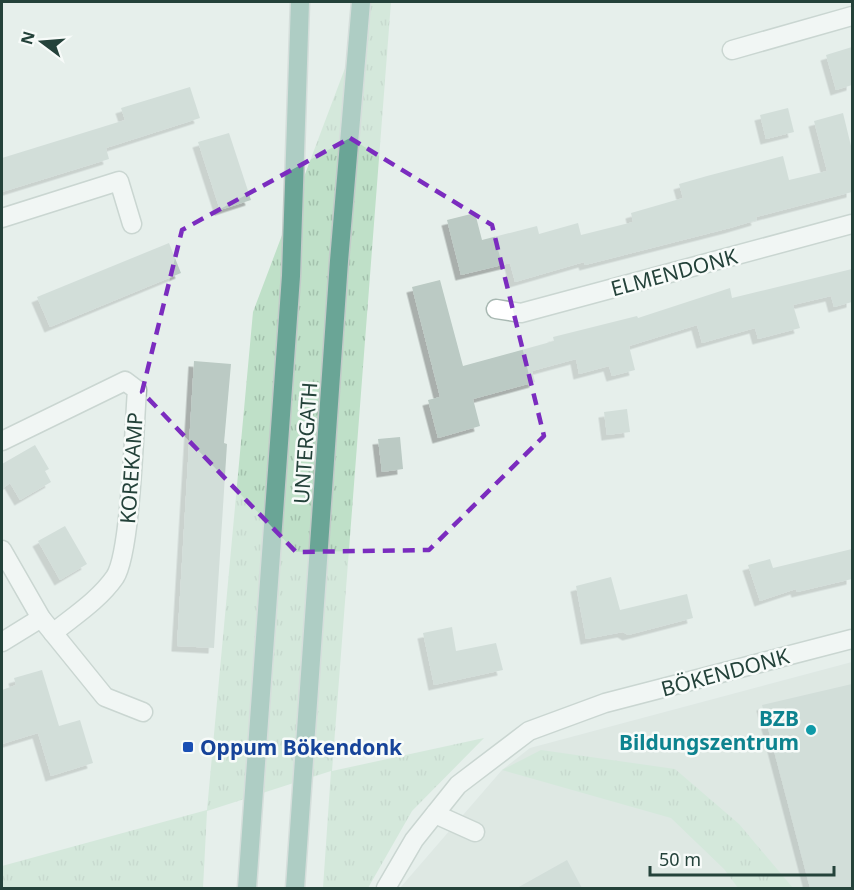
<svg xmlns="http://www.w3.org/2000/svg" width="854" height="890" font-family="'Noto Sans',sans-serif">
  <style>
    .built { fill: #d4dfda }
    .grass { fill: url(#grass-tufts) }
    .building { fill: #bbcac4; filter: url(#shadow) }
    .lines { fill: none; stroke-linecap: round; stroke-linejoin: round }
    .minor-casing { stroke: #a8b8b2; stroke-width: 21 }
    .major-casing { stroke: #c2cac8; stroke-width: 21 }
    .minor { stroke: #fff; stroke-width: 18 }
    .major { stroke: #6aa596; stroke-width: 18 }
    .marked { fill: none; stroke: #7b2cbf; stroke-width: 4.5; stroke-dasharray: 12 8; stroke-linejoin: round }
    .culture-dot { fill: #0f9aa8; stroke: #f7fbf9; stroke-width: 2 }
    .transit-dot { fill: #1a4fb4; stroke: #f7fbf9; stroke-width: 2 }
    .labels { text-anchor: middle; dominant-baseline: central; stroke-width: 5; stroke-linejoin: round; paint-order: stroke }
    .street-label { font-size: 21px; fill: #24423a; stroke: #f7fbf9 }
    .culture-label { font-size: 21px; font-weight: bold; fill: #0d838f; stroke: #f7fbf9; text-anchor: end }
    .transit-label { font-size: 21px; font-weight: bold; fill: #164399; stroke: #f7fbf9; text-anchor: start }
  </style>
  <defs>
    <pattern id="grass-tufts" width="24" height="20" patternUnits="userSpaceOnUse" patternTransform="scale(1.5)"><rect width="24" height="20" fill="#bfe0c8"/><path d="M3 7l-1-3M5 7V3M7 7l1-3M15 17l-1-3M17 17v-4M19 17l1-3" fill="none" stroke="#a4c1ad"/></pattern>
    <filter id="shadow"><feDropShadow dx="-5.5" dy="5.5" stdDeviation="0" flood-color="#0004"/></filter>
  </defs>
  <rect width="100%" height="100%" fill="#e6efeb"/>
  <!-- built -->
  <polygon class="built" points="852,662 852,888 400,888 502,770 530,748"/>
  <!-- grass -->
  <g class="grass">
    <polygon points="370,2 391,2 332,771 484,738 412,811 368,888 323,888 331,771 207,811 203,888 2,888 2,866 207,810 253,312"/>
    <polygon points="541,750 675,769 739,824 793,888 738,888 724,869 671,818 502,770"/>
  </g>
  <!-- building -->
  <g class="building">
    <polygon points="852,47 852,85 836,90 826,55"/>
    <polygon points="190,87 200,118 106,148 109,159 2,192 2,158 125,120 121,108"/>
    <polygon points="788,108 794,132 766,139 760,115"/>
    <polygon points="843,113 852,150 852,192 756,217 757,220 730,228 585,265 584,262 515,282 510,263 461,275 447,220 475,213 482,240 537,226 539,234 578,223 581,235 633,222 631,213 683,198 679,184 707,176 783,156 789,180 827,171 814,121"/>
    <polygon points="229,133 251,200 220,210 198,142"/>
    <polygon points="169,243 181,273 50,327 37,297"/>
    <polygon points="852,269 852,302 834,307 831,296 793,305 800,328 758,339 755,328 702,343 697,325 629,346 635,370 612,376 609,366 579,374 576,359 532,371 535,382 473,399 480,426 438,438 428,400 440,397 412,287 440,280 463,366 554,341 553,337 637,316 638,318 730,288 732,298"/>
    <polygon points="194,361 231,364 224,443 227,444 214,648 177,646"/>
    <polygon points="627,409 630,432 607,435 604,412"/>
    <polygon points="400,437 403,469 382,472 378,439"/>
    <polygon points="35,445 49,469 45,471 51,482 20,500 10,483 2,489 2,464"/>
    <polygon points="65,526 87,564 60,580 38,541"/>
    <polygon points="852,549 852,579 797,592 796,589 760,601 748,565 770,559 773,568"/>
    <polygon points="611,577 620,610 687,594 693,618 628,635 623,632 586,639 576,586"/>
    <polygon points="452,627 456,651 496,643 503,670 434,685 423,633"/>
    <polygon points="42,670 59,726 80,720 93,763 51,776 38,733 2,744 2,690 16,685 14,678"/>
    <polygon points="852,684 852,888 810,888 762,705"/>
    <polygon points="567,860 582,888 517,888"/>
  </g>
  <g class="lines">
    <!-- minor casing -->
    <g class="minor-casing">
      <g id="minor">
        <polyline points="732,50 852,16"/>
        <polyline points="2,218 119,181 132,224"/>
        <polyline points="496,309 521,313 852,224"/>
        <path d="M 2,441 L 125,381 L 137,390 C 134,427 131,552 115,577 C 99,600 74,616 53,633"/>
        <polyline points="2,550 41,618 105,697 143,712"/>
        <polyline points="2,642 41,618"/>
        <polyline points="435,814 475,832"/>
        <polyline points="386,888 414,840 458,785 529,731 605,703 852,639"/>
      </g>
    </g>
    <!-- major casing -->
    <g class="major-casing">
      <g id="major">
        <polyline points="247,888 291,276 300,2"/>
        <polyline points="295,888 339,261 361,2"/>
      </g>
    </g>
    <!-- minor -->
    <use href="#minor" class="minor"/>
    <!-- major -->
    <use href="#major" class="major"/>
  </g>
  <!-- marked area -->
  <path d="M0 0H854V890H0ZM 350,138 L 492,225 L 544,436 L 429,550 L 296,552 L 142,392 L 182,230 Z" fill="#e6efeb" fill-opacity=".55" fill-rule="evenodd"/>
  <path class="marked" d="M 350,138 L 492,225 L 544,436 L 429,550 L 296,552 L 142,392 L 182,230 Z"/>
  <!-- markers -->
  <circle class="culture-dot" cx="811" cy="730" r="6"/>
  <rect class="transit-dot" x="182" y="741" width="12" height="12" rx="3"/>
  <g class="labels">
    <!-- street labels -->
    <g class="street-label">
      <text transform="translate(674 272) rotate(-15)">ELMENDONK</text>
      <text transform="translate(305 443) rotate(-86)">UNTERGATH</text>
      <text transform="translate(131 468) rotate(-86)">KOREKAMP</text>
      <text transform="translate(725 672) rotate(-15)">BÖKENDONK</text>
    </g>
    <!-- culture labels -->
    <g class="culture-label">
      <text x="799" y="718">BZB<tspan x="799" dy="24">Bildungszentrum</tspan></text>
    </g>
    <!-- transit labels -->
    <g class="transit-label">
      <text x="200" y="747">Oppum Bökendonk</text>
    </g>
  </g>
  <!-- border -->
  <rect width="854" height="890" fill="none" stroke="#24423a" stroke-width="6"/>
  <!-- north arrow -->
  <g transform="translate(42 42) rotate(286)" stroke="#f7fbf9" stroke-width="4.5" paint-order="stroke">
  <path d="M0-4.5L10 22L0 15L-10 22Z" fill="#24423a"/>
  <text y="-9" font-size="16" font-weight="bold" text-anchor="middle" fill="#24423a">N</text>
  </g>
  <!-- scale -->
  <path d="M650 866v9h184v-9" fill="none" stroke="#24423a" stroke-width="3"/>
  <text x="659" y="866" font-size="18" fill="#24423a" stroke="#f7fbf9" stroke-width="4.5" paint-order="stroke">50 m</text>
</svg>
